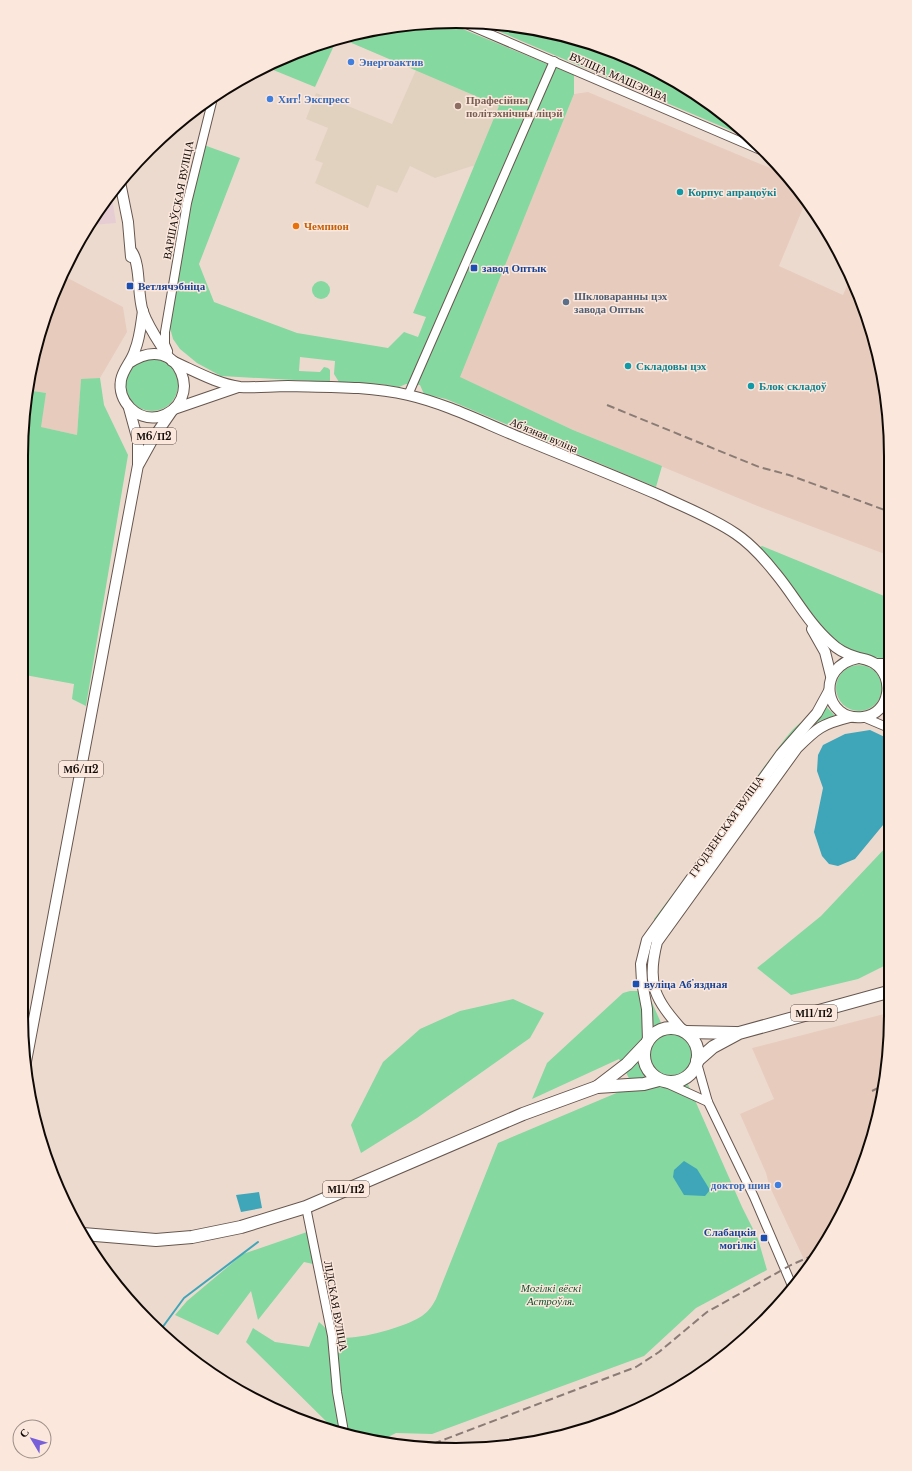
<svg xmlns="http://www.w3.org/2000/svg" width="912" height="1471" font-family="'Libre Baskerville',serif">
  <style>
    .commercial { fill: #e6cdd4 }
    .built { fill: #e7ccbe }
    .education { fill: #e1d2bf }
    .green { fill: #84d8a0 }
    .water { fill: #3ea6b8 }
    .lines { fill: none; stroke-linecap: round; stroke-linejoin: round }
    .stream { stroke: #3ea6b8; stroke-width: 2 }
    .minor-casing { stroke: #66564d; stroke-width: 10 }
    .major-casing { stroke: #66564d; stroke-width: 12 }
    .highway-casing { stroke: #66564d; stroke-width: 14 }
    .minor { stroke: #fff; stroke-width: 8 }
    .major { stroke: #fff; stroke-width: 10 }
    .highway { stroke: #fff; stroke-width: 12 }
    .rail { stroke: #8a7c75; stroke-width: 2; stroke-dasharray: 8 4; stroke-linecap: butt }
    .shop-dot { fill: #3f7fe0; stroke: #fbe7dc; stroke-width: 1.5 }
    .education-dot { fill: #8d6e63; stroke: #fbe7dc; stroke-width: 1.5 }
    .culture-dot { fill: #0f9aa8; stroke: #fbe7dc; stroke-width: 1.5 }
    .food-dot { fill: #e8710a; stroke: #fbe7dc; stroke-width: 1.5 }
    .transit-dot { fill: #1a4fb4; stroke: #fbe7dc; stroke-width: 1.5 }
    .service-dot { fill: #5c6f8a; stroke: #fbe7dc; stroke-width: 1.5 }
    .labels { text-anchor: middle; dominant-baseline: central; stroke-width: 3; stroke-linejoin: round; paint-order: stroke }
    .shield { fill: #fbe7dc; stroke: #564c47; stroke-width: 1 }
    .shield-label { font-size: 10px; font-weight: bold; fill: #100a07 }
    .shop-label { font-size: 11px; font-weight: bold; fill: #366cbe; stroke: #fbe7dc; text-anchor: start }
    .street-label { font-size: 11px; fill: #100a07; stroke: #fbe7dc }
    .education-label { font-size: 11px; font-weight: bold; fill: #785e54; stroke: #fbe7dc; text-anchor: start }
    .culture-label { font-size: 11px; font-weight: bold; fill: #0d838f; stroke: #fbe7dc; text-anchor: start }
    .food-label { font-size: 11px; font-weight: bold; fill: #c56008; stroke: #fbe7dc; text-anchor: start }
    .transit-label { font-size: 11px; font-weight: bold; fill: #164399; stroke: #fbe7dc; text-anchor: start }
    .service-label { font-size: 11px; font-weight: bold; fill: #4e5e75; stroke: #fbe7dc; text-anchor: start }
    .park-label { font-size: 11px; font-style: italic; fill: #10532e; stroke: #fbe7dc }
    .rim { fill: none; stroke: #100a07; stroke-width: 2 }
  </style>
  <rect width="100%" height="100%" fill="#eddacf"/>
  <!-- commercial -->
  <polygon class="commercial" points="111,191 116,223 91,225"/>
  <!-- built -->
  <g class="built">
    <polygon points="588,92 787,175 806,201 779,266 843,295 850,279 876,343 890,427 890,556 760,507 573,430 459,377 574,94"/>
    <polygon points="62,275 123,307 127,332 100,378 81,380 77,435 40,427 46,393 27,390 54,289"/>
    <polygon points="888,1013 887,1072 858,1181 808,1268 769,1185 766,1173 740,1114 774,1099 752,1048"/>
  </g>
  <!-- education -->
  <polygon class="education" points="399,25 526,85 489,172 472,166 435,178 410,166 397,193 377,185 368,208 315,183 323,163 315,160 328,128 306,119 316,93 392,124 416,70 357,45"/>
  <!-- green -->
  <g class="green">
    <polygon points="477,22 485,22 569,36 649,66 721,111 751,139"/>
    <polygon points="448,23 574,75 574,94 460,377 573,430 662,466 656,487 446,399 424,394 420,385 406,384 399,387 380,384 339,382 334,374 335,361 300,357 299,371 320,372 324,367 328,368 330,370 330,382 221,376 197,363 180,349 173,339 170,328 171,312 201,144 240,158 199,264 214,302 297,333 388,348 404,332 418,337 426,317 413,313 499,106 340,38 399,25"/>
    <polygon points="337,39 315,87 266,67 316,44"/>
    <circle cx="321" cy="290" r="9"/>
    <circle cx="152" cy="385" r="26"/>
    <polygon points="100,378 104,405 128,455 86,706 72,699 74,684 25,675 25,399 27,390 46,393 41,427 77,435 81,379"/>
    <polygon points="762,546 889,598 889,660 849,652 826,633 778,567 760,547"/>
    <circle cx="859" cy="688" r="23"/>
    <polygon points="825,705 835,716 821,720 814,725 813,724"/>
    <path d="M 804,721 L 655,922 L 654,919 C 695,867 730,812 770,759 C 778,749 793,725 804,721 Z"/>
    <polygon points="888,845 888,964 858,979 791,995 757,968 821,916"/>
    <path d="M 630,991 L 641,991 L 649,996 L 666,1034 C 690,1030 701,1058 683,1073 L 742,1207 L 758,1239 L 767,1270 L 696,1308 L 644,1356 L 432,1434 L 396,1433 L 382,1440 L 336,1431 L 246,1342 L 253,1328 L 275,1342 L 309,1347 L 319,1322 C 324,1326 330,1334 336,1336 C 352,1343 408,1326 422,1316 C 429,1311 432,1306 436,1299 L 498,1143 L 633,1086 L 619,1059 L 532,1099 L 547,1063 L 623,993 Z"/>
    <polygon points="513,999 544,1013 530,1038 417,1118 361,1153 351,1125 383,1062 420,1029 460,1011"/>
    <polygon points="307,1232 313,1264 304,1262 258,1320 251,1291 218,1335 175,1315 187,1301 243,1254"/>
  </g>
  <!-- water -->
  <g class="water">
    <polygon points="870,730 889,739 888,819 855,859 838,866 829,864 822,856 814,832 823,788 817,771 818,755 823,745 845,734"/>
    <polygon points="684,1161 697,1169 710,1190 705,1196 684,1195 673,1177 674,1170"/>
    <polygon points="259,1192 262,1208 241,1212 236,1195"/>
  </g>
  <g class="lines">
    <!-- stream -->
    <polyline class="stream" points="159,1332 184,1298 258,1242"/>
    <!-- minor casing -->
    <g class="minor-casing">
      <g id="minor">
        <polyline points="464,23 765,152"/>
        <polyline points="168,351 165,344 165,332 187,203 213,98"/>
        <polyline points="408,395 554,61"/>
        <polyline points="875,663 889,663"/>
        <polyline points="886,699 889,712"/>
        <polyline points="863,717 889,728"/>
        <polyline points="697,1063 708,1102 754,1197 793,1288"/>
        <polyline points="664,1082 708,1102"/>
        <polyline points="306,1207 332,1336 337,1392 344,1432"/>
      </g>
    </g>
    <!-- major casing -->
    <g class="major-casing">
      <g id="major">
        <polyline points="120,182 128,222 131,257"/>
        <path d="M 132,252 C 141,265 137,295 143,312 C 149,329 160,343 169,358"/>
        <path d="M 172,361 C 193,370 217,384 240,387 C 255,388 272,386 288,386 C 327,387 370,386 408,395 C 447,404 484,423 521,438 C 567,457 613,475 659,495 C 684,507 713,518 736,534 C 751,544 766,561 777,575 C 795,597 809,624 831,643 C 838,650 846,654 856,657 C 862,659 868,659 874,663 C 896,677 890,714 863,717 C 824,722 815,666 858,658"/>
        <path d="M 129,363 C 180,328 207,405 158,417 C 137,421 117,401 121,380 C 123,369 132,361 135,350 C 140,338 141,324 143,311"/>
        <polyline points="174,409 238,387"/>
        <polyline points="139,464 154,437 172,411"/>
        <polyline points="812,629 825,652 831,676"/>
        <path d="M 683,1031 C 655,999 646,985 657,942 L 797,748 C 817,728 822,724 850,717"/>
        <polyline points="648,1040 647,1009 642,982 641,964 647,940 781,754 817,713 829,691"/>
        <polyline points="25,1067 138,465 138,441 129,408"/>
      </g>
    </g>
    <!-- highway casing -->
    <g class="highway-casing">
      <g id="highway">
        <circle cx="671" cy="1055" r="27"/>
        <polyline points="686,1032 736,1033"/>
        <polyline points="697,1061 713,1047 739,1033 888,992"/>
        <polyline points="597,1087 627,1064 645,1045"/>
        <polyline points="83,1234 156,1240 192,1237 241,1227 306,1207 523,1114 597,1087 644,1084 659,1080"/>
      </g>
    </g>
    <!-- minor -->
    <use href="#minor" class="minor"/>
    <!-- major -->
    <use href="#major" class="major"/>
    <!-- highway -->
    <use href="#highway" class="highway"/>
    <!-- rail -->
    <g class="rail">
      <polyline points="607,405 759,467 789,475 890,512"/>
      <polyline points="872,1091 884,1085"/>
      <polyline points="422,1448 636,1367 659,1352 707,1312 791,1265 816,1254"/>
    </g>
  </g>
  <!-- markers -->
  <g class="shop-dot">
    <circle cx="351" cy="62" r="4"/>
    <circle cx="270" cy="99" r="4"/>
    <circle cx="778" cy="1185" r="4"/>
  </g>
  <circle class="education-dot" cx="458" cy="106" r="4"/>
  <g class="culture-dot">
    <circle cx="680" cy="192" r="4"/>
    <circle cx="628" cy="366" r="4"/>
    <circle cx="751" cy="386" r="4"/>
  </g>
  <circle class="food-dot" cx="296" cy="226" r="4"/>
  <g class="transit-dot">
    <rect x="470" y="264" width="8" height="8" rx="2"/>
    <rect x="126" y="282" width="8" height="8" rx="2"/>
    <rect x="632" y="980" width="8" height="8" rx="2"/>
    <rect x="760" y="1234" width="8" height="8" rx="2"/>
  </g>
  <circle class="service-dot" cx="566" cy="302" r="4"/>
  <g class="labels">
    <!-- shield labels -->
    <g class="shield">
      <rect x="132" y="428" width="44" height="16" rx="3"/>
      <rect x="59" y="761" width="44" height="16" rx="3"/>
      <rect x="791" y="1005" width="46" height="16" rx="3"/>
      <rect x="323" y="1181" width="46" height="16" rx="3"/>
    </g>
    <g class="shield-label">
      <text x="154" y="436">М6/П2</text>
      <text x="81" y="769">М6/П2</text>
      <text x="814" y="1013">М11/П2</text>
      <text x="346" y="1189">М11/П2</text>
    </g>
    <!-- shop labels -->
    <g class="shop-label">
      <text x="359" y="62">Энергоактив</text>
      <text x="278" y="99">Хит! Экспресс</text>
      <text x="770" y="1185" text-anchor="end">доктор шин</text>
    </g>
    <!-- street labels -->
    <g class="street-label">
      <text transform="translate(619 77) rotate(24)">ВУЛІЦА МАШЭРАВА</text>
      <text transform="translate(178 200) rotate(-79)">ВАРШАЎСКАЯ ВУЛІЦА</text>
      <text transform="translate(544 435) rotate(23)">Абʼязная вуліца</text>
      <text transform="translate(726 826) rotate(-55)">ГРОДЗЕНСКАЯ ВУЛІЦА</text>
      <text transform="translate(336 1306) rotate(80)">ЛІДСКАЯ ВУЛІЦА</text>
    </g>
    <!-- education labels -->
    <g class="education-label">
      <text x="466" y="100">Прафесійны<tspan x="466" dy="13">політэхнічны ліцэй</tspan></text>
    </g>
    <!-- culture labels -->
    <g class="culture-label">
      <text x="688" y="192">Корпус апрацоўкі</text>
      <text x="636" y="366">Складовы цэх</text>
      <text x="759" y="386">Блок складоў</text>
    </g>
    <!-- food labels -->
    <g class="food-label">
      <text x="304" y="226">Чемпион</text>
    </g>
    <!-- transit labels -->
    <g class="transit-label">
      <text x="482" y="268">завод Оптык</text>
      <text x="138" y="286">Ветлячэбніца</text>
      <text x="644" y="984">вуліца Абʼяздная</text>
      <text x="756" y="1232" text-anchor="end">Слабацкія<tspan x="756" dy="13">могілкі</tspan></text>
    </g>
    <!-- service labels -->
    <g class="service-label">
      <text x="574" y="296">Шкловаранны цэх<tspan x="574" dy="13">завода Оптык</tspan></text>
    </g>
    <!-- park labels -->
    <g class="park-label">
      <text x="551" y="1288">Могілкі вёскі<tspan x="551" dy="13">Астроўля.</tspan></text>
    </g>
  </g>
  <!-- crop -->
  <path d="M0 0H912V1471H0ZM456 28H456A428 428 0 0 1 884 456V1015A428 428 0 0 1 456 1443H456A428 428 0 0 1 28 1015V456A428 428 0 0 1 456 28Z" fill="#fbe7dc" fill-rule="evenodd"/>
  <path class="rim" d="M456 28H456A428 428 0 0 1 884 456V1015A428 428 0 0 1 456 1443H456A428 428 0 0 1 28 1015V456A428 428 0 0 1 456 28Z"/>
  <!-- north arrow -->
  <g transform="translate(32 1439) rotate(308)"><circle r="19" fill="#fbe7dc" stroke="#9d8f87"/>
  <path d="M0-3L7 15L0 10L-7 15Z" fill="#775fd9"/>
  <text y="-6" font-size="11" font-weight="bold" text-anchor="middle" fill="#100a07">С</text>
  </g>
</svg>
